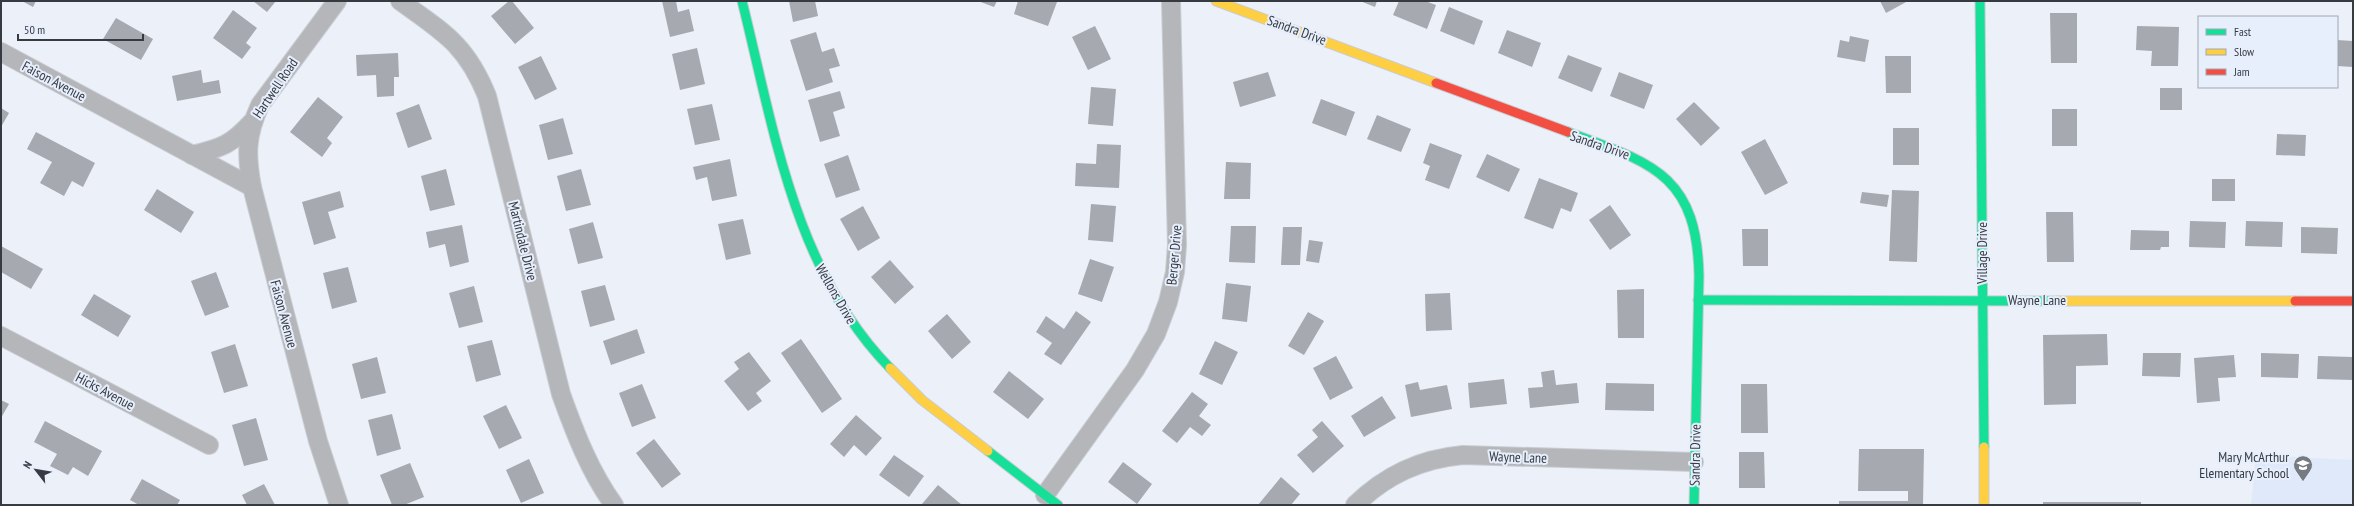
<svg xmlns="http://www.w3.org/2000/svg" width="2354" height="506" font-family="'PT Sans Narrow',sans-serif">
  <style>
    .built { fill: #e0e9fa }
    .building { fill: #a6a9af }
    .lines { fill: none; stroke-linecap: round; stroke-linejoin: round }
    .street-casing { stroke: #c8ccd3; stroke-width: 20 }
    .fast-casing { stroke: #c8ccd3; stroke-width: 11 }
    .slow-casing { stroke: #c8ccd3; stroke-width: 11 }
    .jam-casing { stroke: #c8ccd3; stroke-width: 11 }
    .street { stroke: #b5b6ba; stroke-width: 18 }
    .fast { stroke: #16e098; stroke-width: 9 }
    .slow { stroke: #ffcf43; stroke-width: 9 }
    .jam { stroke: #f24e42; stroke-width: 9 }
    .labels { text-anchor: middle; dominant-baseline: central; stroke-width: 4; stroke-linejoin: round; paint-order: stroke }
    .street-label { font-size: 14px; fill: #363a41; stroke: #e7effd }
    .poi-label { font-size: 14px; fill: #363a41; stroke: #e7effd; text-anchor: end }
  </style>
  <rect width="100%" height="100%" fill="#ecf0f8"/>
  <!-- built -->
  <polygon class="built" points="2256,455 2353,460 2353,505 2251,505"/>
  <!-- building -->
  <g class="building">
    <polygon points="22,1 36,1 33,7"/>
    <polygon points="253,1 276,1 267,12"/>
    <polygon points="509,1 512,1 534,28 515,44 491,16"/>
    <polygon points="662,1 676,1 678,12 689,9 694,31 670,37"/>
    <polygon points="789,1 815,1 818,16 793,22"/>
    <polygon points="978,1 997,1 994,7"/>
    <polygon points="1018,1 1057,2 1048,26 1014,14"/>
    <polygon points="1360,1 1377,1 1375,7"/>
    <polygon points="1399,1 1425,1 1436,5 1427,29 1393,15"/>
    <polygon points="1880,1 1908,1 1886,13"/>
    <polygon points="1449,7 1483,21 1474,45 1440,31"/>
    <polygon points="233,10 257,28 246,43 251,47 242,59 213,38"/>
    <polygon points="2050,13 2077,13 2077,63 2051,63"/>
    <polygon points="116,18 153,39 141,60 103,39"/>
    <polygon points="1095,26 1111,59 1088,70 1072,37"/>
    <polygon points="2137,26 2179,27 2178,66 2151,66 2152,51 2136,50"/>
    <polygon points="1507,30 1541,43 1532,67 1498,53"/>
    <polygon points="816,32 822,52 834,48 840,66 829,69 833,82 806,91 790,40"/>
    <polygon points="1850,36 1869,40 1865,62 1837,57 1840,40 1849,42"/>
    <polygon points="2337,40 2353,41 2353,67 2337,66"/>
    <polygon points="697,48 705,84 680,90 672,54"/>
    <polygon points="398,53 399,77 394,77 394,96 377,97 376,75 357,76 356,55"/>
    <polygon points="1568,55 1602,68 1592,92 1558,78"/>
    <polygon points="541,56 557,89 535,100 518,67"/>
    <polygon points="1885,56 1911,56 1911,93 1886,93"/>
    <polygon points="201,70 203,83 219,80 221,93 177,101 172,76"/>
    <polygon points="1268,72 1276,96 1240,107 1233,82"/>
    <polygon points="1619,72 1653,85 1644,109 1610,96"/>
    <polygon points="1091,87 1116,89 1113,126 1088,124"/>
    <rect x="2160" y="88" width="22" height="22"/>
    <polygon points="840,91 845,108 833,112 840,136 820,142 808,100"/>
    <polygon points="318,97 343,117 327,138 332,143 322,157 290,132"/>
    <polygon points="1321,99 1355,112 1346,136 1312,123"/>
    <polygon points="1694,102 1720,128 1701,146 1676,119"/>
    <polygon points="419,104 432,139 408,148 396,113"/>
    <polygon points="712,104 720,140 695,145 687,109"/>
    <polygon points="1,108 9,113 1,127"/>
    <rect x="2052" y="109" width="25" height="37"/>
    <polygon points="1377,115 1411,129 1401,152 1367,139"/>
    <polygon points="563,118 573,154 548,160 539,125"/>
    <rect x="1893" y="128" width="26" height="37"/>
    <polygon points="36,132 95,163 83,187 72,181 64,196 40,183 52,162 27,149"/>
    <polygon points="2277,134 2306,135 2305,156 2276,155"/>
    <polygon points="1765,139 1788,183 1765,195 1741,152"/>
    <polygon points="1430,143 1462,155 1449,189 1425,180 1430,166 1423,163"/>
    <polygon points="1097,144 1121,145 1119,188 1075,186 1076,163 1096,164"/>
    <polygon points="1487,154 1520,169 1509,192 1476,177"/>
    <polygon points="848,155 860,190 836,198 824,164"/>
    <polygon points="730,159 737,196 712,201 707,177 696,180 693,167"/>
    <polygon points="1226,162 1251,163 1250,199 1224,199"/>
    <polygon points="446,169 455,205 430,211 421,176"/>
    <polygon points="581,169 591,205 566,211 557,176"/>
    <polygon points="1539,178 1578,193 1571,212 1561,208 1553,229 1524,218"/>
    <rect x="2212" y="179" width="23" height="22"/>
    <polygon points="157,189 194,212 181,233 144,210"/>
    <polygon points="1892,190 1919,191 1917,262 1889,261"/>
    <polygon points="340,191 344,207 328,212 336,238 314,245 302,202"/>
    <polygon points="1862,192 1889,195 1887,207 1860,203"/>
    <polygon points="1091,204 1116,206 1113,242 1088,240"/>
    <polygon points="1610,205 1631,235 1610,250 1589,220"/>
    <polygon points="863,206 880,238 858,251 840,219"/>
    <polygon points="2046,212 2073,212 2074,262 2047,262"/>
    <polygon points="743,219 751,254 726,260 718,224"/>
    <polygon points="2190,221 2226,222 2225,248 2189,247"/>
    <polygon points="2246,221 2283,222 2282,247 2245,246"/>
    <polygon points="593,222 603,258 578,264 569,229"/>
    <polygon points="462,225 469,262 450,267 445,244 429,248 426,232"/>
    <polygon points="1231,226 1256,226 1255,263 1229,262"/>
    <polygon points="1283,227 1302,227 1300,265 1281,265"/>
    <polygon points="2301,227 2338,228 2337,254 2301,253"/>
    <polygon points="1742,229 1768,229 1768,266 1743,266"/>
    <polygon points="2131,230 2169,231 2169,247 2161,247 2160,250 2130,250"/>
    <polygon points="1309,240 1323,242 1319,263 1306,261"/>
    <polygon points="1,246 43,269 31,289 1,272"/>
    <polygon points="1090,259 1114,267 1102,302 1078,294"/>
    <polygon points="890,260 914,287 895,304 871,277"/>
    <polygon points="348,267 357,302 332,309 323,273"/>
    <polygon points="216,272 229,307 205,316 191,281"/>
    <polygon points="1226,283 1251,286 1247,322 1222,319"/>
    <polygon points="605,285 615,320 590,327 581,291"/>
    <polygon points="474,286 483,322 459,328 449,293"/>
    <polygon points="1644,289 1644,338 1618,338 1617,290"/>
    <polygon points="1450,293 1452,330 1426,331 1425,294"/>
    <polygon points="94,294 131,316 118,337 81,315"/>
    <polygon points="1076,311 1091,322 1061,365 1044,354 1052,343 1036,332 1046,316 1064,329"/>
    <polygon points="1308,312 1324,321 1304,355 1288,346"/>
    <polygon points="947,314 971,342 952,359 928,331"/>
    <polygon points="637,329 645,353 611,365 603,341"/>
    <polygon points="2107,334 2108,365 2076,366 2076,404 2044,405 2043,335"/>
    <polygon points="801,339 842,399 822,413 781,353"/>
    <polygon points="492,340 501,375 476,382 467,346"/>
    <polygon points="1215,341 1238,352 1222,385 1199,374"/>
    <polygon points="235,344 248,386 224,393 211,352"/>
    <polygon points="749,352 771,381 756,393 762,401 748,411 724,381 739,369 734,362"/>
    <polygon points="2143,353 2181,353 2180,377 2142,376"/>
    <polygon points="2261,353 2299,354 2298,378 2261,377"/>
    <polygon points="2234,355 2236,377 2218,378 2220,401 2197,403 2194,358"/>
    <polygon points="1336,356 1353,388 1330,400 1313,368"/>
    <polygon points="2318,356 2353,357 2353,380 2317,379"/>
    <polygon points="377,357 386,393 361,399 352,364"/>
    <polygon points="1554,370 1556,385 1577,383 1579,403 1530,408 1528,388 1543,387 1541,372"/>
    <polygon points="1009,371 1044,399 1028,419 993,392"/>
    <polygon points="1504,379 1507,404 1470,408 1468,383"/>
    <polygon points="1418,382 1420,390 1447,385 1452,409 1411,417 1405,385"/>
    <polygon points="1606,383 1654,384 1654,411 1605,410"/>
    <polygon points="642,384 656,418 632,427 619,393"/>
    <polygon points="1741,384 1767,384 1768,433 1741,433"/>
    <polygon points="1192,392 1208,404 1199,416 1211,425 1202,436 1190,427 1177,443 1162,431"/>
    <polygon points="1382,396 1396,418 1364,437 1351,416"/>
    <polygon points="1,400 9,404 1,418"/>
    <polygon points="506,405 522,438 499,449 483,416"/>
    <polygon points="392,414 401,449 377,456 368,420"/>
    <polygon points="856,415 882,438 866,456 854,445 844,457 830,444"/>
    <polygon points="256,418 268,460 244,466 232,425"/>
    <polygon points="45,421 102,451 88,476 73,467 68,475 50,466 57,454 34,442"/>
    <polygon points="1322,421 1344,446 1313,473 1297,455 1318,437 1312,430"/>
    <polygon points="654,439 681,474 662,488 636,453"/>
    <polygon points="1859,449 1924,449 1923,505 1839,505 1839,501 1908,501 1908,491 1858,491"/>
    <polygon points="1739,452 1764,452 1765,488 1739,488"/>
    <polygon points="894,455 924,476 909,497 879,475"/>
    <polygon points="529,459 544,493 521,503 506,470"/>
    <polygon points="1123,462 1152,484 1137,504 1108,482"/>
    <polygon points="410,463 424,497 404,505 392,505 380,475"/>
    <polygon points="1281,477 1300,494 1291,505 1258,505"/>
    <polygon points="142,479 180,500 177,505 139,505 130,500"/>
    <polygon points="264,484 275,505 247,505 242,495"/>
    <polygon points="938,485 962,505 922,504"/>
    <rect x="2043" y="502" width="98" height="3"/>
  </g>
  <g class="lines">
    <!-- street casing -->
    <g class="street-casing">
      <g id="street">
        <path d="M 400,1 C 443,32 466,44 487,96 L 561,394 C 575,433 590,472 614,505"/>
        <polyline points="1,52 252,187 318,441 339,505"/>
        <path d="M 192,155 C 222,148 232,144 252,122"/>
        <path d="M 252,187 C 246,155 246,136 260,105 L 337,1"/>
        <polyline points="1,336 209,445"/>
        <polyline points="1045,495 1135,370 1156,334 1168,302 1175,272 1177,245 1171,1"/>
        <path d="M 1355,505 C 1386,475 1420,459 1463,455 L 1694,462"/>
      </g>
    </g>
    <!-- fast casing -->
    <g class="fast-casing">
      <g id="fast">
        <path d="M 742,1 C 774,129 794,270 890,368"/>
        <polyline points="1980,1 1984,447"/>
        <path d="M 1568,132 C 1652,163 1697,174 1699,276 L 1694,505"/>
        <polyline points="1698,300 2058,301"/>
        <polyline points="988,451 1058,505"/>
      </g>
    </g>
    <!-- slow casing -->
    <g class="slow-casing">
      <g id="slow">
        <polyline points="1216,1 1436,83"/>
        <polyline points="2058,301 2295,301"/>
        <polyline points="890,368 922,400 988,451"/>
        <polyline points="1984,447 1984,505"/>
      </g>
    </g>
    <!-- jam casing -->
    <g class="jam-casing">
      <g id="jam">
        <polyline points="1436,83 1568,132"/>
        <polyline points="2295,301 2353,301"/>
      </g>
    </g>
    <!-- street -->
    <use href="#street" class="street"/>
    <!-- fast -->
    <use href="#fast" class="fast"/>
    <!-- slow -->
    <use href="#slow" class="slow"/>
    <!-- jam -->
    <use href="#jam" class="jam"/>
  </g>
  <!-- icons -->
  <defs>
    <g id="school-pin" transform="scale(1)"><path d="M0 17L-7.5 6A9.5 9.5 0 1 1 7.5 6Z" fill="#767a81" stroke="#e7effd"/><path d="M0-5L7-2L0 1L-7-2ZM-4 1L0 2.5L4 1V4Q0 6-4 4Z" fill="#fff"/></g>
  </defs>
  <g fill-rule="evenodd">
    <use href="#school-pin" x="2303" y="465"/>
  </g>
  <g class="labels">
    <!-- street labels -->
    <g class="street-label">
      <text transform="translate(1297 30) rotate(20)">Sandra Drive</text>
      <text transform="translate(54 81) rotate(28)">Faison Avenue</text>
      <text transform="translate(275 88) rotate(-56)">Hartwell Road</text>
      <text transform="translate(1600 145) rotate(19)">Sandra Drive</text>
      <text transform="translate(523 241) rotate(76)">Martindale Drive</text>
      <text transform="translate(1982 253) rotate(-90)">Village Drive</text>
      <text transform="translate(1174 255) rotate(-85)">Berger Drive</text>
      <text transform="translate(836 294) rotate(60)">Wellons Drive</text>
      <text x="2037" y="300">Wayne Lane</text>
      <text transform="translate(284 314) rotate(75)">Faison Avenue</text>
      <text transform="translate(105 391) rotate(28)">Hicks Avenue</text>
      <text transform="translate(1695 455) rotate(-89)">Sandra Drive</text>
      <text transform="translate(1518 457) rotate(2)">Wayne Lane</text>
    </g>
    <!-- poi labels -->
    <g class="poi-label">
      <text x="2289" y="457">Mary McArthur<tspan x="2289" dy="16">Elementary School</tspan></text>
    </g>
  </g>
  <!-- border -->
  <rect width="2354" height="506" fill="none" stroke="#363a41" stroke-width="4"/>
  <!-- legend -->
  <rect x="2198" y="16" width="140" height="72" fill="#e7effd" stroke="#a0a7b2"/>
  <rect x="2206" y="29" width="20" height="6" fill="#16e098" stroke="#a0a7b2"/>
  <text x="2234" y="36" font-size="12" fill="#363a41">Fast</text>
  <rect x="2206" y="49" width="20" height="6" fill="#ffcf43" stroke="#a0a7b2"/>
  <text x="2234" y="56" font-size="12" fill="#363a41">Slow</text>
  <rect x="2206" y="69" width="20" height="6" fill="#f24e42" stroke="#a0a7b2"/>
  <text x="2234" y="76" font-size="12" fill="#363a41">Jam</text>
  <!-- north arrow -->
  <g transform="translate(36 470) rotate(301)" stroke="#e7effd" stroke-width="3" paint-order="stroke">
  <path d="M0-3L7 15L0 10L-7 15Z" fill="#363a41"/>
  <text y="-6" font-size="11" font-weight="bold" text-anchor="middle" fill="#363a41">N</text>
  </g>
  <!-- scale -->
  <path d="M18 34v6h125v-6" fill="none" stroke="#363a41" stroke-width="2"/>
  <text x="24" y="34" font-size="12" fill="#363a41" stroke="#e7effd" stroke-width="3" paint-order="stroke">50 m</text>
</svg>
